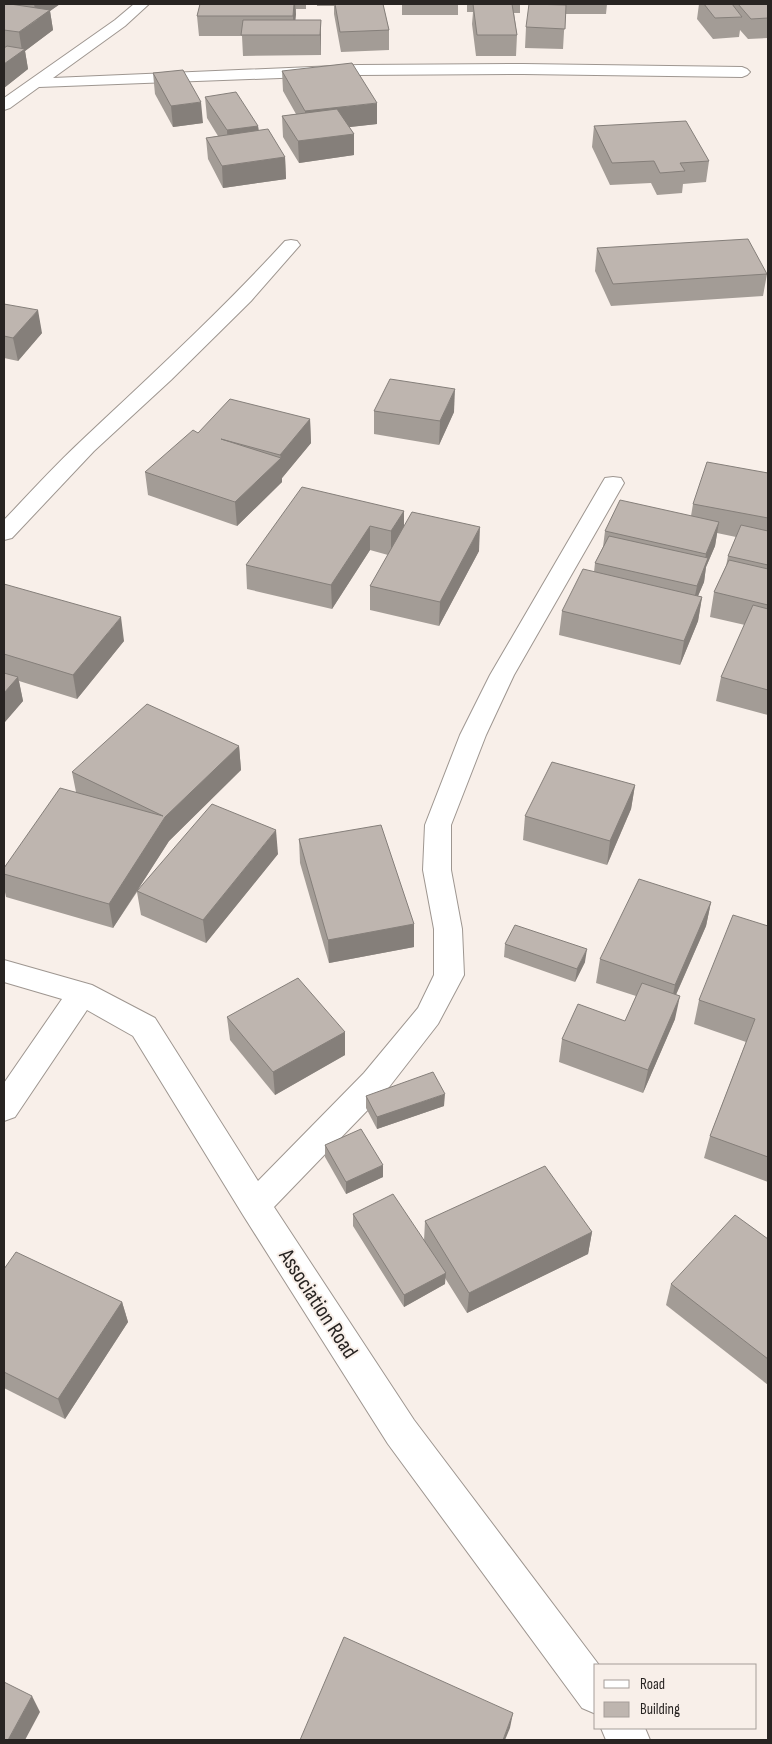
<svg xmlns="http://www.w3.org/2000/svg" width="772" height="1744" font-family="'Sofia Sans Condensed',sans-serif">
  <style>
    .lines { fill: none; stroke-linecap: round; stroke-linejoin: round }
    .minor-casing { stroke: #9e9690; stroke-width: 2 }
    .minor { fill: #fff; fill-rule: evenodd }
    .wall { fill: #a39c96 }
    .shaded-wall { fill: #857f7a }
    .building { fill: #beb5af; stroke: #857f7a }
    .labels { text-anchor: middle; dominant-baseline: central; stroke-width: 4; stroke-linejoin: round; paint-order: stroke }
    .near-street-label { font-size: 22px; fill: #282422; stroke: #f8efe9 }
  </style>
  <rect width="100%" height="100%" fill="#f8efe9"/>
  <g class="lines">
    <!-- minor casing -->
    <g class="minor-casing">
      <g id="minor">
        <polygon points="134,4 149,4 125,26 53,78 358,65 523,64 742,67 747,69 750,72 747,75 742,77 523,74 358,75 39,87 10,108 4,110 4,98 115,20"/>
        <path d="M 291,240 L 297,241 L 300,245 L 251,301 L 171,380 L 94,451 L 12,538 L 4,540 L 4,520 C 29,494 54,466 81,441 C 150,376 220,312 285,241 Z"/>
        <polygon points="613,477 621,478 624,483 514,675 486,735 451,825 451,870 462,929 464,975 438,1024 386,1091 274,1207 414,1420 599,1665 596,1665 596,1714 582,1708 388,1444 243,1215 133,1036 87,1010 15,1117 4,1121 4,1083 62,999 4,982 4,960 92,985 155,1018 258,1181 364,1073 418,1008 434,975 434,929 423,870 425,825 460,735 490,675 602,483 605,478"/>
        <polygon points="601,1728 645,1728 650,1740 606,1740"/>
      </g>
    </g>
    <!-- minor -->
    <use href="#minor" class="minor"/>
  </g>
  <!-- wall -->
  <g class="wall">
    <polygon points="4,4 60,4 50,11 53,30 25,51 28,69 4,88"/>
    <polygon points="200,4 306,4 306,9 296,9 295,20 321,20 321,55 243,56 242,36 199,36 197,16"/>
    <polygon points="317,4 383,4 389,30 389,50 341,52 334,14 334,6 317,6"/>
    <rect x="402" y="4" width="56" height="11"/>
    <polygon points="467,4 520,4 520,13 514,13 517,35 516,56 476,56 472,24 473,12 467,12"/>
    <polygon points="541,4 607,4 606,14 565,14 563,49 525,48 526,27"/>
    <polygon points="699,4 768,4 768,38 748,39 740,30 739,37 713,39 697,19"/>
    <polygon points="282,71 377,124 349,127 354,134 354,155 299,163 283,137 282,116 296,114 283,91"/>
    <polygon points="153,73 203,123 173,127 155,94"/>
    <polygon points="205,97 258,126 259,131 285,157 286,179 223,188 208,159 206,138 218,136 207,118"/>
    <polygon points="594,126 709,161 706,182 683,184 682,193 657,195 651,183 610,185 592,147"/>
    <polygon points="597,248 767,274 763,296 611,306 595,271"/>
    <polygon points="4,304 42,333 18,361 4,358"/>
    <polygon points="374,411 454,412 439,445 374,434"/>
    <polygon points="310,419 311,443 282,478 282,482 237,526 148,495 145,472 198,433"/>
    <polygon points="768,473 768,715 716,701 721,677 745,625 710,617 714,592 726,566 728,556 736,537 717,533 715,546 706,567 704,582 698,596 702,597 698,621 680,665 559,635 562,611 594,572 595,563 603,547 605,531 691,516 693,504"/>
    <polygon points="404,511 404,526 479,551 439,626 370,610 370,586 388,555 370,550 332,609 247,589 246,565"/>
    <polygon points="4,584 124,641 77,699 19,681 23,701 4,723"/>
    <polygon points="239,746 241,770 169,841 139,888 278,854 206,943 141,915 137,892 113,928 6,897 4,887 4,868 76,792 72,772"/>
    <polygon points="635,785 631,809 607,865 523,840 525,816"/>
    <polygon points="299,839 414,924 414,947 329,963 300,863"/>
    <polygon points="711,902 706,926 676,995 675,1019 643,1093 559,1062 562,1039 625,1021 636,996 596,983 600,959"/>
    <polygon points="768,926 768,1182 704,1158 710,1136 746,1042 694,1024 699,1000"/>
    <polygon points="505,944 585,962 575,982 504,957"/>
    <polygon points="227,1017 345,1032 345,1055 275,1095 230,1040"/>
    <polygon points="366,1096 444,1106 377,1129 366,1108"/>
    <polygon points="325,1145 383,1177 346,1194 325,1157"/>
    <polygon points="353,1214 424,1241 425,1221 592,1232 588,1254 467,1313 445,1278 445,1284 404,1307 353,1226"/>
    <polygon points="768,1239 768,1385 666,1305 671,1284"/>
    <polygon points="4,1269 122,1302 128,1322 65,1419 4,1388"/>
  </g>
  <!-- shaded-wall -->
  <g class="shaded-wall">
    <polygon points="34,4 60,4 50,11 53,30 25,51 28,69 4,88 4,64 22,51 19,32 37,20"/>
    <polygon points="294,4 295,4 296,14 294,36 293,16"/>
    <polygon points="321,20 321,55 320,35"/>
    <polygon points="201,102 203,123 173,127 171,106"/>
    <polygon points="377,103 377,124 306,132 305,111"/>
    <polygon points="258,126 260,147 228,152 227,130"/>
    <polygon points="354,134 354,155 299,163 298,141"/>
    <polygon points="285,157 286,179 223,188 222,166"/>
    <polygon points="38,310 42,333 18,361 13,338"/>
    <polygon points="455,389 454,412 439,445 440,421"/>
    <polygon points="310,419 311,443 282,478 282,482 237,526 235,502 281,458 280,455"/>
    <polygon points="404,511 404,535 391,555 391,531"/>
    <polygon points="719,522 715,546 706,567 704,582 692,610 697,586 703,571 706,554"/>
    <polygon points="370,526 370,550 332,609 331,585"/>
    <polygon points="480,527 479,551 439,626 440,602"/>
    <polygon points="702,597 698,621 680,665 684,641"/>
    <polygon points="121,617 124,641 77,699 73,675"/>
    <polygon points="18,677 23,701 4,723 4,693"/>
    <polygon points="239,746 241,770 169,841 113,928 109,904 165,817"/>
    <polygon points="635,785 631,809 607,865 610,841"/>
    <polygon points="276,830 278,854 206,943 203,920"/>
    <polygon points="711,902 706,926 670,1008 675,985"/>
    <polygon points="414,924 414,947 329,963 328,940"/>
    <polygon points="587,949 585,962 575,982 577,969"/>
    <polygon points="680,996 675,1019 643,1093 648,1070"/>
    <polygon points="345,1032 345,1055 275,1095 273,1072"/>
    <polygon points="445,1094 444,1106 377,1129 377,1117"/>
    <polygon points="383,1165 383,1177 346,1194 346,1182"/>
    <polygon points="592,1232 588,1254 467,1313 469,1293"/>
    <polygon points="446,1273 445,1284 404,1307 404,1295"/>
    <polygon points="122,1302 128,1322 65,1419 58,1399"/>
    <polygon points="32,1696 40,1712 25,1740 8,1740"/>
    <polygon points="513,1713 510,1728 505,1740 503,1740"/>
  </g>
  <!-- building -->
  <g class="building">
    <polygon points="4,4 10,4 50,10 19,32 4,30"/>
    <polygon points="200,4 294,4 293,16 197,16"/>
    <polygon points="335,4 383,4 389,30 340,32"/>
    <polygon points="473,4 512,4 517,35 477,35"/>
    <polygon points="529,4 566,5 565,29 526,27"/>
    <polygon points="704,4 732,4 742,17 715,18"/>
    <polygon points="738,4 768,4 768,18 751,19"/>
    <polygon points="243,20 321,20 320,35 241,35"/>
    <polygon points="7,46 25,49 4,64 4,48"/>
    <polygon points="352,63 377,103 305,111 282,71"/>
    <polygon points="183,70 201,102 171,106 153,73"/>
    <polygon points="236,92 258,126 227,130 205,97"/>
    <polygon points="337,109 354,134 298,141 282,116"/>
    <polygon points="686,121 709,161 680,163 685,171 660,173 654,161 612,163 594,126"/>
    <polygon points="268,129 285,157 222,166 206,138"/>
    <polygon points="748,239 767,274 613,284 597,248"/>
    <polygon points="4,304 38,310 13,338 4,336"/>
    <polygon points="390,379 455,389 440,421 374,411"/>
    <polygon points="230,399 310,419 280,455 221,439 281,458 235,502 145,472 193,430 198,433"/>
    <polygon points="707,462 768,473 768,518 693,504"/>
    <polygon points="302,487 404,511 391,531 370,526 331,585 246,565"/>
    <polygon points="620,500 719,522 706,554 605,531"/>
    <polygon points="412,512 480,527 440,602 370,586"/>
    <polygon points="741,525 768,531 768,565 728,556"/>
    <polygon points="609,536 708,558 697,586 595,563"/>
    <polygon points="729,560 768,569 768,605 714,592"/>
    <polygon points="583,569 702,597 684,641 562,611"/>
    <polygon points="4,584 121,617 73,675 4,654"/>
    <polygon points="753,605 768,609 768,690 721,677"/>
    <polygon points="4,673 18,677 4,693"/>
    <polygon points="147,704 239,746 165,817 109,904 4,874 4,868 60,788 163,816 72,772"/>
    <polygon points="552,762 635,785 610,841 525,816"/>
    <polygon points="212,804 276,830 203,920 137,891"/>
    <polygon points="381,825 414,924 328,940 299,839"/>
    <polygon points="639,879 711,902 675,985 600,959"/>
    <polygon points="733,915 768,926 768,1157 710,1136 755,1019 699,1000"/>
    <polygon points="515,925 587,949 577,969 505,944"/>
    <polygon points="298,978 345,1032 273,1072 227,1017"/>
    <polygon points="642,983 680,996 648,1070 562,1039 578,1004 625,1021"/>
    <polygon points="433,1072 445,1094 377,1117 366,1096"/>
    <polygon points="361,1129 383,1165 346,1182 325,1145"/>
    <polygon points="545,1166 592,1232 469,1293 425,1221"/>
    <polygon points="393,1194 446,1273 404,1295 353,1214"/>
    <polygon points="735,1215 768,1239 768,1359 671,1284"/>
    <polygon points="16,1252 122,1302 58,1399 4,1372 4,1269"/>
    <polygon points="344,1637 513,1713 503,1740 300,1740"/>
    <polygon points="4,1682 32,1696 8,1740 4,1740"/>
  </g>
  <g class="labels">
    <!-- near-street labels -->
    <g class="near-street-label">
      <text transform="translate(318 1304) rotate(57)">Association Road</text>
    </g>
  </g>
  <!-- border -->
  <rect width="772" height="1744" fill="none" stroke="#282422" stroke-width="10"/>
  <!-- legend -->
  <rect x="594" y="1664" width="162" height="65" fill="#f8efe9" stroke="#a59e99"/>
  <rect x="604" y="1680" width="25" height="8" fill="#ffffff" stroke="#a59e99"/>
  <text x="640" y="1689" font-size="15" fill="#282422">Road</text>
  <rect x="604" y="1702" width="25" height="15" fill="#beb5af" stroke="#a59e99"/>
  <text x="640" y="1714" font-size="15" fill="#282422">Building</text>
</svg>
